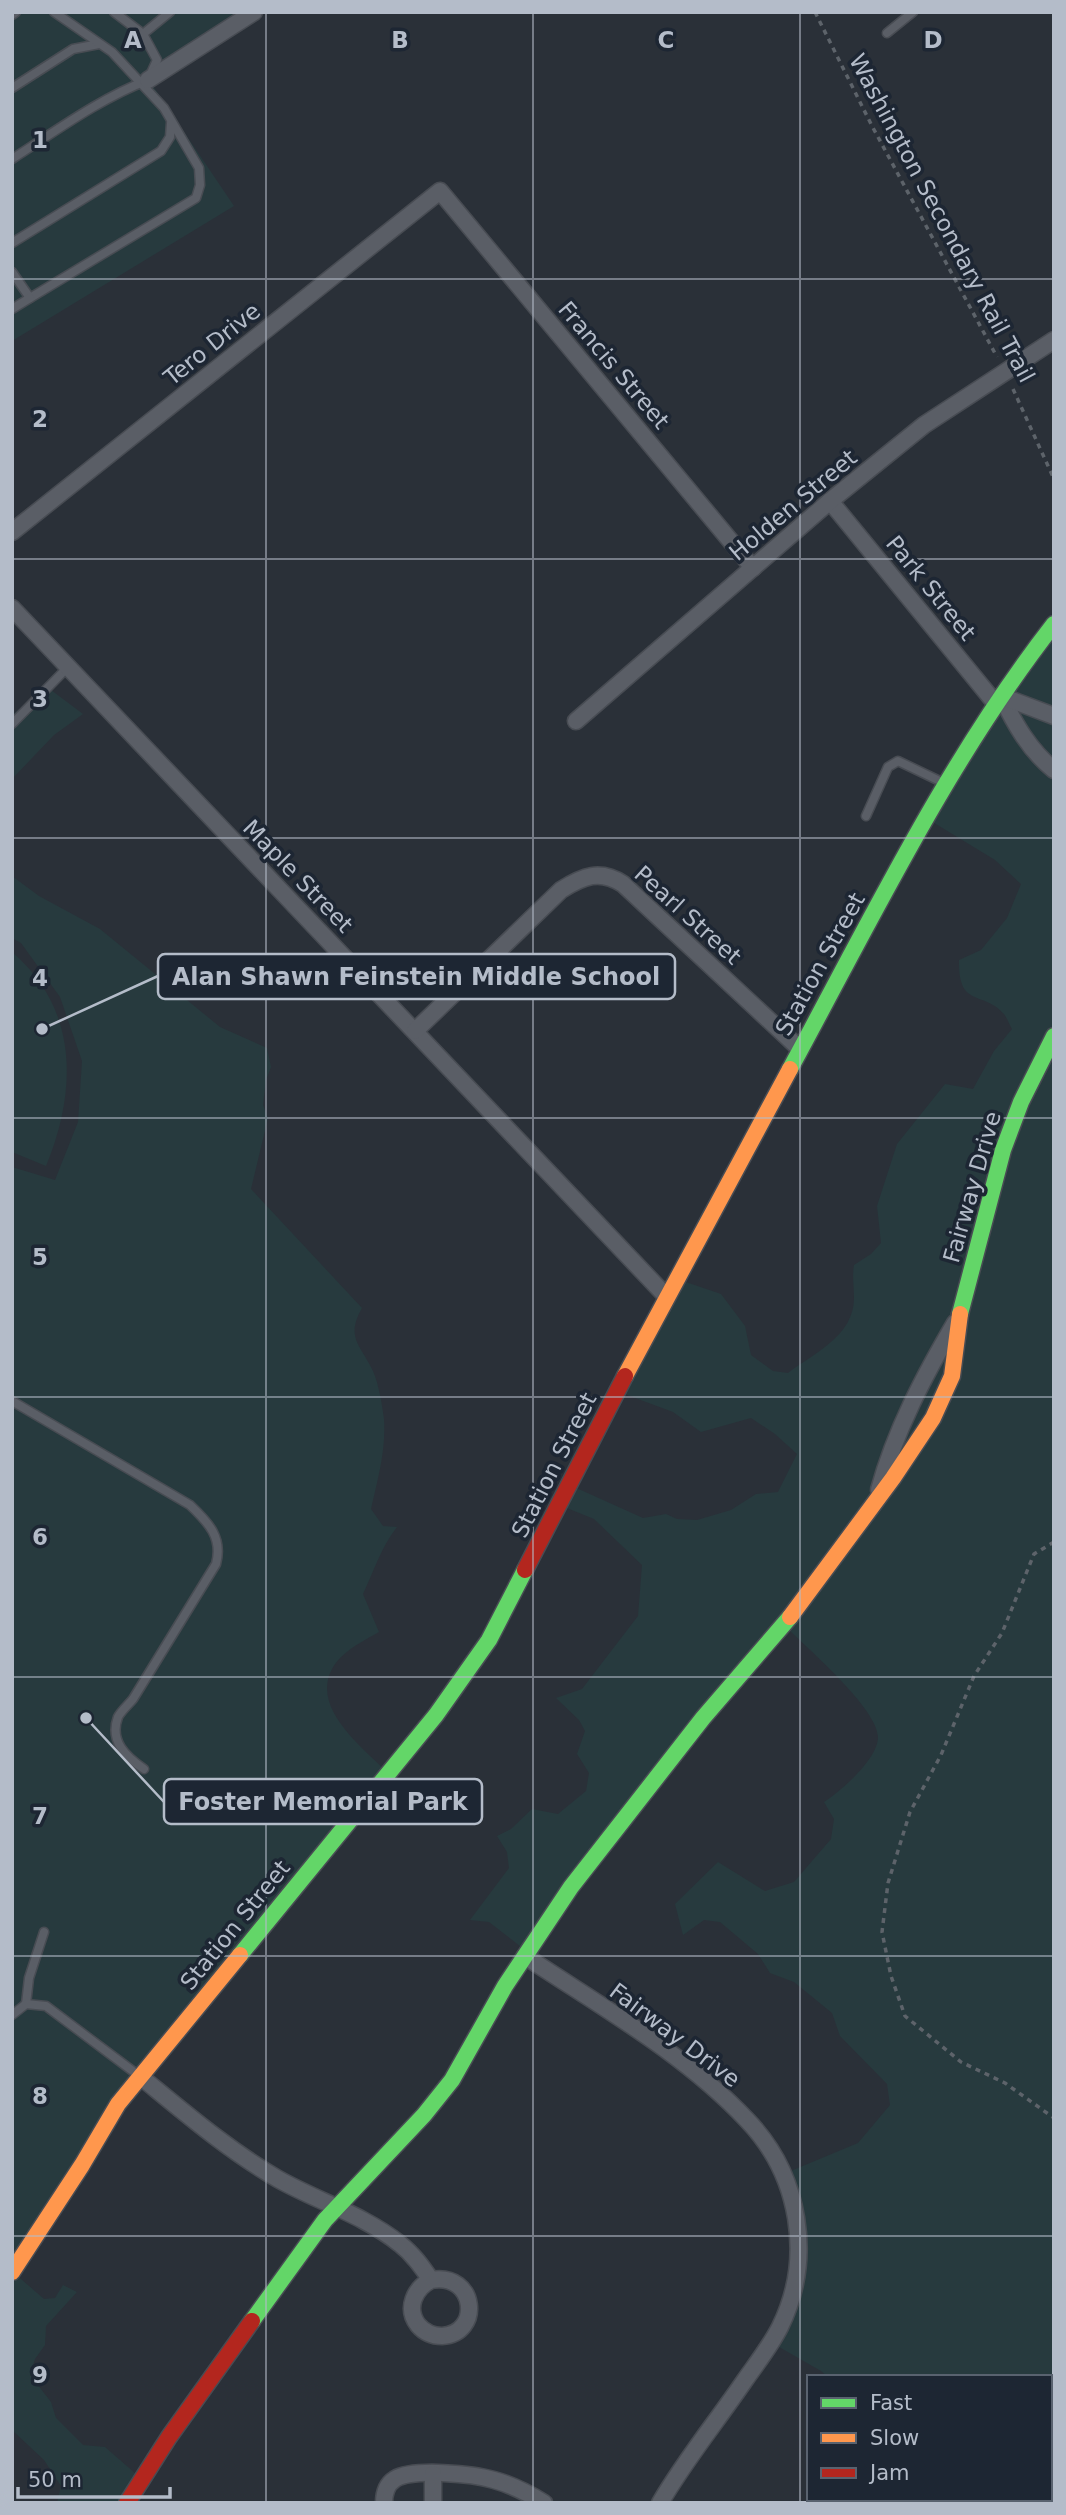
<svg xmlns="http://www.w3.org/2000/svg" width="1066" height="2515" font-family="'DejaVu Sans',sans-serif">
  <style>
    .green { fill: #273a3e }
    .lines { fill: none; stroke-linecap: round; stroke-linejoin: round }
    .lane-casing { stroke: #484c53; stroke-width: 11 }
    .street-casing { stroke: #484c53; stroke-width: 19 }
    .fast-casing { stroke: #484c53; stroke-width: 19 }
    .slow-casing { stroke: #484c53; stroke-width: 19 }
    .jam-casing { stroke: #484c53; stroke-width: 19 }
    .path { stroke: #5d636a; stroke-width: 3.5; stroke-dasharray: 5 5; stroke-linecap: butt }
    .lane { stroke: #5a5e66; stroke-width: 8 }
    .street { stroke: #5a5e66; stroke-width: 16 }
    .fast { stroke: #63d668; stroke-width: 16 }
    .slow { stroke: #ff974d; stroke-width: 16 }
    .jam { stroke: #b3261e; stroke-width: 16 }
    .grid { fill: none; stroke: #b4bcc9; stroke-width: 2; stroke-opacity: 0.55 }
    .labels { text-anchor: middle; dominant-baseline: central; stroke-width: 7; stroke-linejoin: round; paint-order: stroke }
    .street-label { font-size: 23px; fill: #b4bcc9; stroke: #1d2633 }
    .grid-label { font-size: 23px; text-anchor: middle; font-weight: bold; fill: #b4bcc9; stroke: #1d2633; stroke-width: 7; stroke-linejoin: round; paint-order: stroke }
    .leader { fill: none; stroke: #b4bcc9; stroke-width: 2.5 }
    .callout-dot { fill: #b4bcc9; stroke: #1d2633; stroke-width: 2.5 }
    .callout { fill: #1d2633; stroke: #b4bcc9; stroke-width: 2.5 }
    .callout-label { font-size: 24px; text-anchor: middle; font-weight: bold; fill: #b4bcc9 }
  </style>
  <rect width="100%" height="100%" fill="#2a3038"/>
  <!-- green -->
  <g class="green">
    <polygon points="12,12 254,12 149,80 234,206 12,341"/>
    <path d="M 1054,625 L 1054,2503 L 815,2503 L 819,2499 L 1050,2499 L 1050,2377 L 828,2377 L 821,2371 L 772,2343 L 792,2295 L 797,2232 L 786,2173 L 858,2143 L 890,2105 L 887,2084 L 840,2036 L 832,2013 L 794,1982 L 770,1973 L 758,1954 L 720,1922 L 704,1920 L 683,1935 L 675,1904 L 718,1862 L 765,1891 L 794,1882 L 831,1839 L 834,1819 L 824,1802 C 841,1791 878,1759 878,1737 C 878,1709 806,1647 785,1626 L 525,1950 L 489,1922 L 470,1920 L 509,1868 L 507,1852 L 497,1836 L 511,1829 L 532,1809 L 558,1814 L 586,1791 L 589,1773 L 577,1754 L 585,1731 L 579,1720 L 556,1698 L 582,1689 L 638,1616 L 642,1565 L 594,1519 L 557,1504 L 572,1486 L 643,1518 L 666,1514 L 677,1519 L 697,1520 L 731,1510 L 756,1494 L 778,1492 L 797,1454 L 775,1434 L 751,1418 L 701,1432 L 673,1412 L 619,1392 L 680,1280 L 721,1294 L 745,1326 L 751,1355 L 773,1371 L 788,1373 C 814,1353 854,1336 854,1298 C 854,1286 852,1276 854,1265 L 871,1254 L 881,1243 L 877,1206 L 897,1144 L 945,1084 L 973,1089 L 994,1051 L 1012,1029 C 1009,1024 1007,1018 1004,1014 C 983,990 958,1009 959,960 L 981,950 L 1007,918 L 1021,884 L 995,860 L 926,818 Z"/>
    <polygon points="47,687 83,714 54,735 12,779 12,715"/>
    <path d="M 12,876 L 39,896 L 100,929 L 220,1027 L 267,1048 L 271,1067 L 266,1080 L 263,1105 L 268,1118 L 251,1189 L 362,1308 C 345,1338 361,1345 373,1371 C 379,1385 382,1404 384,1419 C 386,1451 378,1478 371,1509 L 383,1526 L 397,1527 C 381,1547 374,1571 363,1594 L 379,1632 C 363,1641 341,1652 332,1669 C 311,1708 362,1747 386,1771 L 147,2067 L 13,2272 L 44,2299 L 55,2298 L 63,2285 L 77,2292 L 46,2326 L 45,2345 L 35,2359 L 30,2375 L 51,2402 L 56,2418 L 83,2445 L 105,2447 L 136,2474 L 125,2503 L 57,2503 L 61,2486 L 44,2460 L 12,2430 L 12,1167 L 55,1180 L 78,1122 L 82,1061 L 60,997 L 21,943 L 12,938 Z"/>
    <path d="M 12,952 C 79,1009 77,1091 46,1166 L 12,1152 Z"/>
  </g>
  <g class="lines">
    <!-- lane casing -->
    <g class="lane-casing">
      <g id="lane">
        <polyline points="114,12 143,34 170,12"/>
        <polyline points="12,15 16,12"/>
        <polyline points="887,33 913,12"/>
        <polyline points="12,88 73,49 99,44"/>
        <path d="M 12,159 C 56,131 99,99 148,80 L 157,60 L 143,34"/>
        <polyline points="12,243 161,151 170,137 171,123"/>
        <polyline points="12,272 30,298 196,198 200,185 199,168 164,108 112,52 54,12"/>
        <polyline points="12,309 30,298"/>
        <polyline points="12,724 68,667"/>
        <polyline points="866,816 888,767 898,761 946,784"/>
        <path d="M 12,1401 L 190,1505 C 209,1523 223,1538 216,1564 L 133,1699 C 129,1704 121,1711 118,1717 C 109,1741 126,1757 144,1769"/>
        <polyline points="26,2004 29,1978 44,1932"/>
        <polyline points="12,2015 26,2004 46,2006 138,2075"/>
      </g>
    </g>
    <!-- street casing -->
    <g class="street-casing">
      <g id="street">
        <polyline points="148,80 254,12"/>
        <polyline points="830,501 996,704"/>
        <polyline points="12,532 440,191 753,568"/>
        <polyline points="12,608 666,1296"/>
        <path d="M 1001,696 C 1015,724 1029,750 1054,770"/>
        <polyline points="1001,696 1054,716"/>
        <polyline points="576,721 830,501 924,425 1054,340"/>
        <path d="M 415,1031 L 561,890 C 583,876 600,869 623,884 L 800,1049"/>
        <path d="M 879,1490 C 895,1431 924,1376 955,1323"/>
        <path d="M 525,1956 C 600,2006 684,2053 747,2120 C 800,2175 814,2258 780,2327 C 771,2345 757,2363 745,2380 C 717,2421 685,2460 660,2503"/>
        <path d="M 141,2077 C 185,2113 228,2150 278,2179 C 317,2201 364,2215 400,2244 C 413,2254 422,2267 431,2280 C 415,2288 405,2308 418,2325 C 424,2332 433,2336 442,2336 C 482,2334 477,2272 431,2280"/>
        <path d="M 384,2503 C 384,2493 387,2484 395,2479 C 413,2468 474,2474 494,2480 C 512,2485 528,2493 544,2503"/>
        <polyline points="433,2503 433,2474"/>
      </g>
    </g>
    <!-- fast casing -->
    <g class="fast-casing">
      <g id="fast">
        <path d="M 790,1069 C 872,918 948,760 1054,624"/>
        <polyline points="960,1314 1003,1150 1021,1102 1054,1036"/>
        <polyline points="240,1955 436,1715 489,1640 525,1570"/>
        <polyline points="252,2321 325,2220 424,2115 452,2080 505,1986 571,1887 703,1718 790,1617"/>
      </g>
    </g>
    <!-- slow casing -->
    <g class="slow-casing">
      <g id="slow">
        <polyline points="625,1376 790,1069"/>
        <polyline points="790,1617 893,1478 933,1418 952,1376 960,1314"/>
        <polyline points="12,2272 82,2165 118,2104 240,1955"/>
      </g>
    </g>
    <!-- jam casing -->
    <g class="jam-casing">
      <g id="jam">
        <polyline points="525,1570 625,1376"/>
        <polyline points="127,2503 169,2437 252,2321"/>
      </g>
    </g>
    <!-- path -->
    <g class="path">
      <polyline points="815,12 872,126 997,357"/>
      <polyline points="1013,389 1054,479"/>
      <polyline points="1054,1542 1034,1554 1002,1633 974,1676 941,1755 910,1812 888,1883 882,1932 891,1976 905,2016 961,2062 1005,2083 1054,2118"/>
    </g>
    <!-- lane -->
    <use href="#lane" class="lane"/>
    <!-- street -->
    <use href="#street" class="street"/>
    <!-- fast -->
    <use href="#fast" class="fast"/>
    <!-- slow -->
    <use href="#slow" class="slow"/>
    <!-- jam -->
    <use href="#jam" class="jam"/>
  </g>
  <!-- grid -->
  <path class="grid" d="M 266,12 L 266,2503M 533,12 L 533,2503M 800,12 L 800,2503M 12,279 L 1054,279M 12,559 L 1054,559M 12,838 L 1054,838M 12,1118 L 1054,1118M 12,1397 L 1054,1397M 12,1677 L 1054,1677M 12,1956 L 1054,1956M 12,2236 L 1054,2236"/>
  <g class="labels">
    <!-- street labels -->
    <g class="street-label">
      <text transform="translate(942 218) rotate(62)">Washington Secondary Rail Trail</text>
      <text transform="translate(212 344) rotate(-39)">Tero Drive</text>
      <text transform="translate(614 365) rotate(50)">Francis Street</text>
      <text transform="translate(793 505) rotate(-40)">Holden Street</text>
      <text transform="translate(931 588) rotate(51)">Park Street</text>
      <text transform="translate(298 876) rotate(46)">Maple Street</text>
      <text transform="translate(688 915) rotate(42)">Pearl Street</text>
      <text transform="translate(820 964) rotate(-61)">Station Street</text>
      <text transform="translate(972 1187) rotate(-74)">Fairway Drive</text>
      <text transform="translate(554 1465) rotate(-63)">Station Street</text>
      <text transform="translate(235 1925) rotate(-51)">Station Street</text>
      <text transform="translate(675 2035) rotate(37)">Fairway Drive</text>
    </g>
  </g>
  <g class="grid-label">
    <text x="133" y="48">A</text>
    <text x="400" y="48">B</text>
    <text x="666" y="48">C</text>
    <text x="933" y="48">D</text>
    <text x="40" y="148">1</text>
    <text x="40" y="427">2</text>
    <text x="40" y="707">3</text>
    <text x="40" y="986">4</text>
    <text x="40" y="1265">5</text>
    <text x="40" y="1545">6</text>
    <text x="40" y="1824">7</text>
    <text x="40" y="2104">8</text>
    <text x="40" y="2383">9</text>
  </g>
  <!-- callouts -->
  <path class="leader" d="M42 1029L158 976M86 1718L164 1802"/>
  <g class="callout-dot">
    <circle cx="42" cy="1029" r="7"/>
    <circle cx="86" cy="1718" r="7"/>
  </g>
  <g class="callout">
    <rect x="158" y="954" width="517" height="45" rx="7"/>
    <rect x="164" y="1779" width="318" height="45" rx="7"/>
  </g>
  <g class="callout-label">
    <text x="416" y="985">Alan Shawn Feinstein Middle School</text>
    <text x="323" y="1810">Foster Memorial Park</text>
  </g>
  <!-- border -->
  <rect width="1066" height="2515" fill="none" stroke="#b4bcc9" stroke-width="28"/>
  <!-- legend -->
  <rect x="807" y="2375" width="245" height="126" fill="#1d2633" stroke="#59626f" stroke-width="2"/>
  <rect x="821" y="2398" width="35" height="10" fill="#63d668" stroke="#59626f" stroke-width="2"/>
  <text x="870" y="2410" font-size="21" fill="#b4bcc9">Fast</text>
  <rect x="821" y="2433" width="35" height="10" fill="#ff974d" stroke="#59626f" stroke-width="2"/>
  <text x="870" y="2445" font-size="21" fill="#b4bcc9">Slow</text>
  <rect x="821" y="2468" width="35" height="10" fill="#b3261e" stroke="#59626f" stroke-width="2"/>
  <text x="870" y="2480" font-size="21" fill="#b4bcc9">Jam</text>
  <!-- scale -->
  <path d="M18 2487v10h152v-10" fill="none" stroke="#b4bcc9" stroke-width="3.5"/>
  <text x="28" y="2487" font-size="21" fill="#b4bcc9" stroke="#1d2633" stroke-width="5" paint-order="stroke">50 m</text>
</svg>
